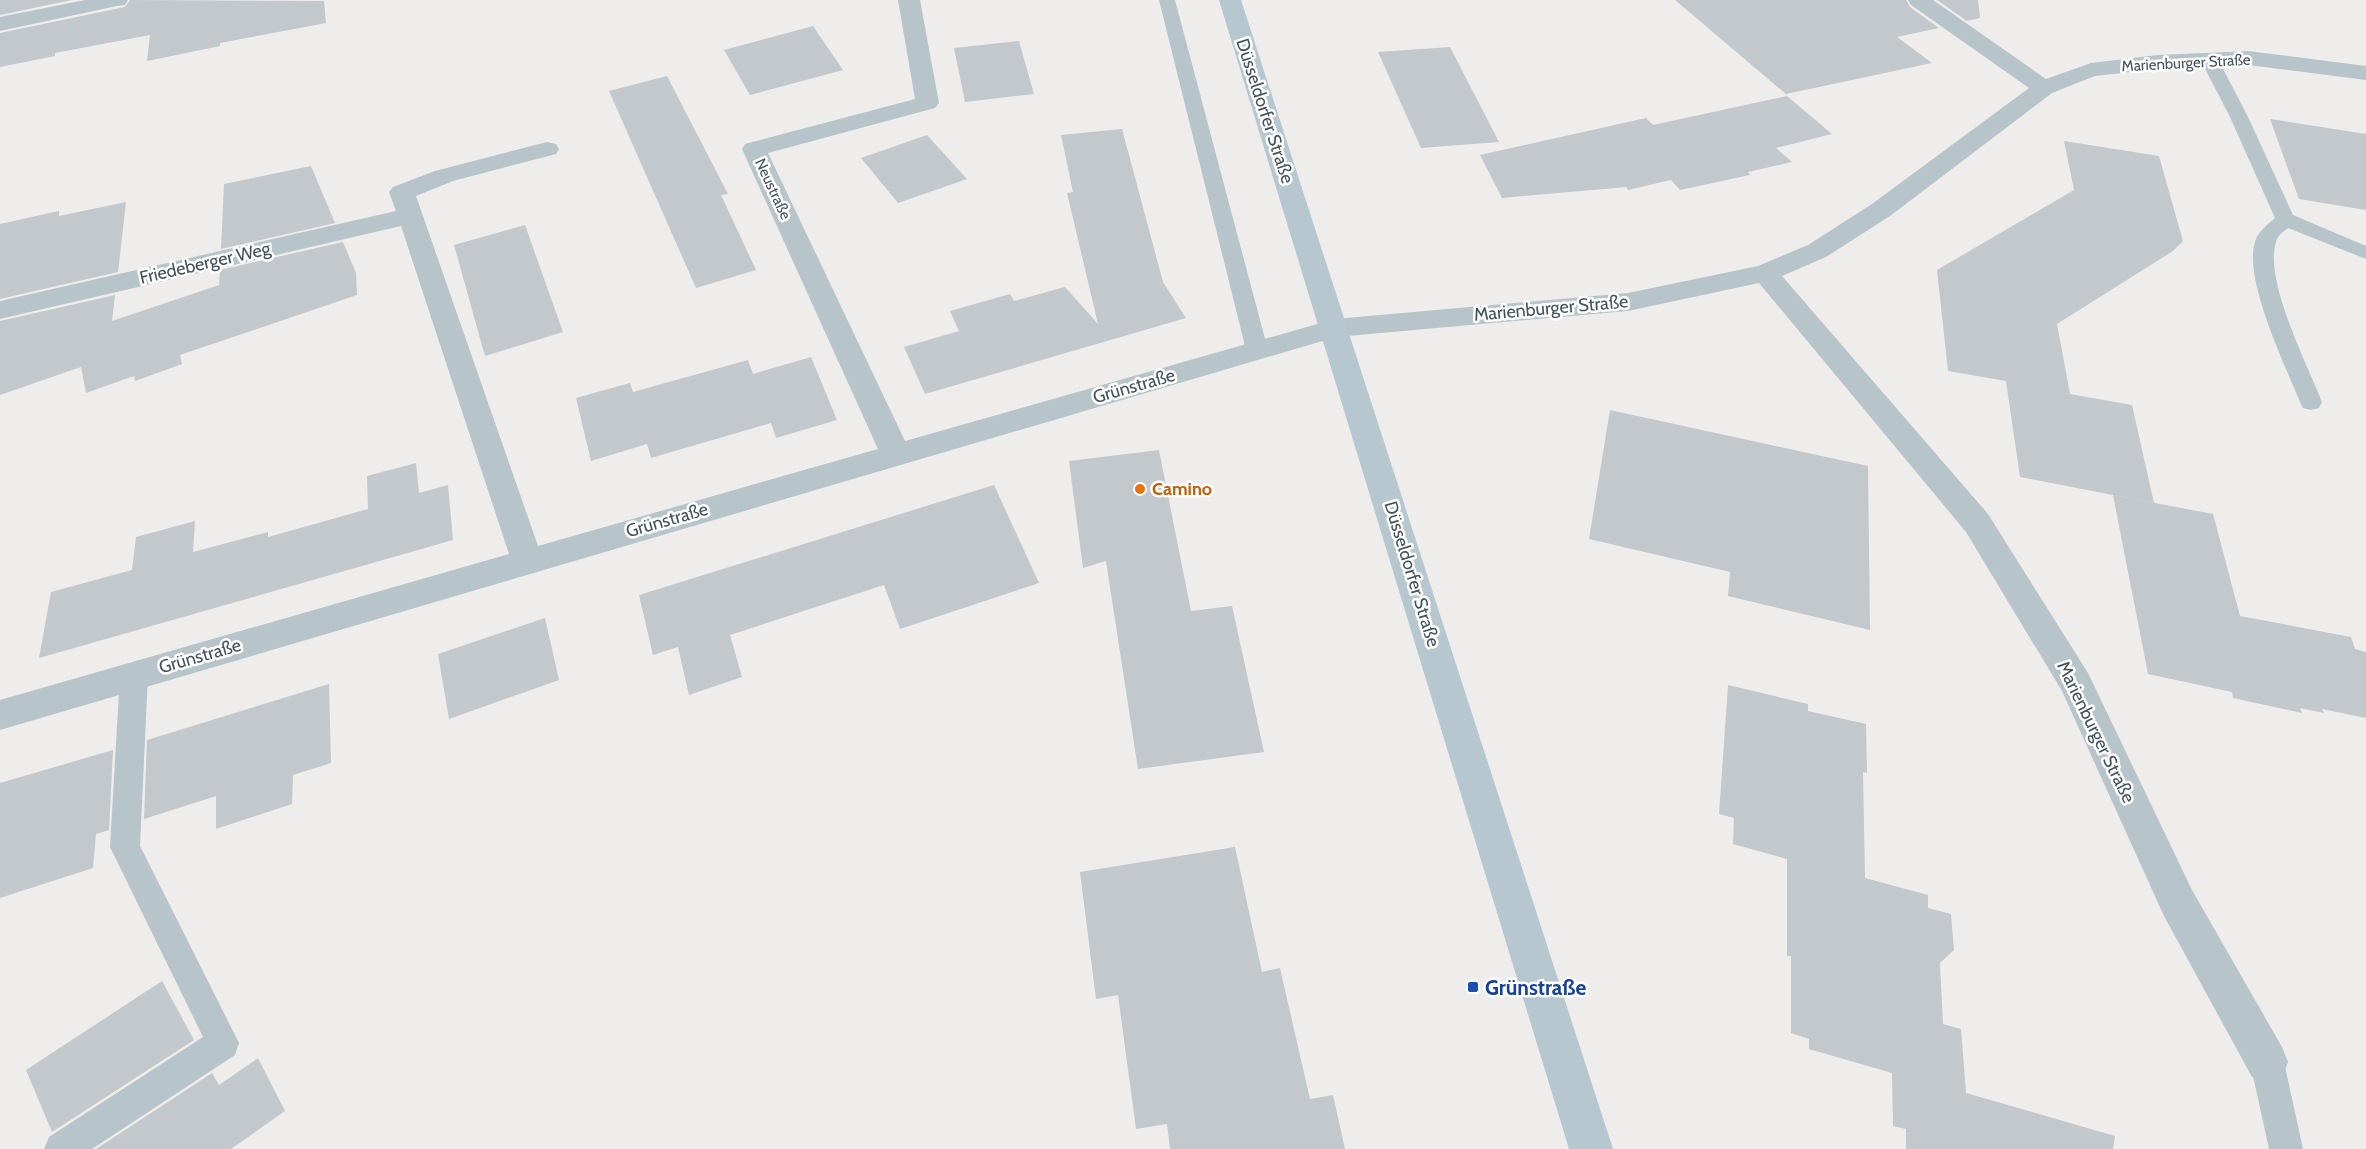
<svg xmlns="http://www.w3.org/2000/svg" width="2366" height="1149" font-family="Cabin,sans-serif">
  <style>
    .building { fill: #c3c8cc }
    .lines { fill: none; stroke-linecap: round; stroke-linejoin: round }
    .lane { fill: #b7c4ca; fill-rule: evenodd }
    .street { fill: #b7c4ca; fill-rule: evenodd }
    .secondary { fill: #b7c7cf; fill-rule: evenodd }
    .food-dot { fill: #e8710a; stroke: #fff; stroke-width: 2 }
    .transit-dot { fill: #1a4fb4; stroke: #fff; stroke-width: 2 }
    .labels { text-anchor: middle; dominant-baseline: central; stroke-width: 5; stroke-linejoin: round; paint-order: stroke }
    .far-street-label { font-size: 15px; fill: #44535a; stroke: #fff }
    .street-label { font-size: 18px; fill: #44535a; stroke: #fff }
    .food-label { font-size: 18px; font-weight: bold; fill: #c56008; stroke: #fff; text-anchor: start }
    .near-transit-label { font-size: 21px; font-weight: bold; fill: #164399; stroke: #fff; text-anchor: start }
  </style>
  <rect width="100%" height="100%" fill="#efecec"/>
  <!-- building -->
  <g class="building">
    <polygon points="0,0 72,0 0,15"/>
    <polygon points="130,0 324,1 326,23 220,43 220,46 147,61 150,35 55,53 55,56 0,67 0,33 125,7"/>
    <polygon points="1675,0 1906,0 1910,7 1939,28 1897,37 1932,63 1786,94"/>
    <polygon points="1937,0 1978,0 1980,18 1967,21"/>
    <polygon points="813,26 843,70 750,95 724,50"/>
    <polygon points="1019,41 1034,94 965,102 954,48"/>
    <polygon points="1450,47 1499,142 1421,148 1378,52"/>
    <polygon points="667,76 728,194 721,195 756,270 696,288 609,91"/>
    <polygon points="1787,96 1832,134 1776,148 1792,162 1748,172 1750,175 1680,190 1671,180 1628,190 1626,187 1502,198 1480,155 1646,118 1653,125"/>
    <polygon points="2270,119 2366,134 2366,210 2299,199"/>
    <polygon points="1122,129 1163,282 1186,318 925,394 904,347 959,331 950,311 1010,294 1014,301 1065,287 1098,324 1067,193 1073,192 1061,135"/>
    <polygon points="927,135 967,179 898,203 861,158"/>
    <polygon points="2064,141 2159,156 2183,241 2173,251 2057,324 2070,394 2132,405 2154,503 2020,477 2006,381 1948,371 1937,270 2074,190"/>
    <polygon points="311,166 335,223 221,249 224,184"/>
    <polygon points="126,202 118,272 0,299 0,224 59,211 59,216"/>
    <polygon points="525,225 563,332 485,356 454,245"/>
    <polygon points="343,242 356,273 357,295 180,355 182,364 135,381 134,376 86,393 81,367 0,395 0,321 115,295 112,321 219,285 220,270"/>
    <polygon points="811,357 837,420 776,438 771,423 651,458 647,444 591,461 576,398 630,383 633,392 748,360 753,374"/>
    <polygon points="1610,410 1868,466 1870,630 1728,596 1730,572 1589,539"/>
    <polygon points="1159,450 1191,611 1232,606 1264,752 1138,769 1106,561 1083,568 1069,461"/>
    <polygon points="416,463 419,493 448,485 453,540 39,658 51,592 132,570 136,537 195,521 193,552 268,532 268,537 368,509 367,476"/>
    <polygon points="994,485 1039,583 900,629 884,585 730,635 742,677 689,695 678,647 653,655 639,595"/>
    <polygon points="2113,495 2213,514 2240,616 2351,637 2355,649 2366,652 2366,718 2322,709 2324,713 2300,708 2302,713 2233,698 2232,692 2148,674"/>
    <polygon points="545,618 559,680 449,719 438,654"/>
    <polygon points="329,684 331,763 293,775 292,804 216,829 216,796 144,819 147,740"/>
    <polygon points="1728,685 1808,704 1808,711 1866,724 1867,773 1863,772 1865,878 1928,895 1928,908 1951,914 1954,950 1940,963 1943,1024 1961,1029 1966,1093 2115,1136 2113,1149 1906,1149 1906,1129 1893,1126 1892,1073 1809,1049 1809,1039 1791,1033 1791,956 1787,956 1787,859 1733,844 1734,818 1719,814"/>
    <polygon points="113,750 109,830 96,834 93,868 0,898 0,783"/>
    <polygon points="1235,847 1262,972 1280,968 1310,1099 1333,1095 1345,1149 1170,1149 1167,1124 1136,1129 1118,995 1096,999 1080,872"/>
    <polygon points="162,981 194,1040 52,1132 26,1070"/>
    <polygon points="258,1058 285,1111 231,1149 96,1149 212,1073 219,1085"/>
  </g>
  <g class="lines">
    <!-- lane -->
    <g class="lane">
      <polygon points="1159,0 1175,0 1268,350 1265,355 1257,357 1249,355 1246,350"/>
      <path d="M 2209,54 L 2215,55 L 2218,59 L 2248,117 L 2293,215 L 2366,246 L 2366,259 L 2288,228 C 2283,232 2277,236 2276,242 C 2264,281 2307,364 2322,402 L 2319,408 L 2311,410 L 2303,408 L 2300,402 C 2285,365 2241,275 2256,239 C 2260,230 2268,224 2275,218 L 2230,117 L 2200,59 L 2203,55 Z"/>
      <polygon points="134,664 144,667 148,675 140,846 239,1043 235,1055 92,1149 44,1149 49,1137 203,1037 110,847 120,675 124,667"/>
      <polygon points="2267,1045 2279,1050 2284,1062 2303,1149 2269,1149 2250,1062 2255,1050"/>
    </g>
    <!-- street -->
    <g class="street">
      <polygon points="85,0 128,0 125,5 117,6 0,31 0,17"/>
      <polygon points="898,0 920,0 939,103 935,108 768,153 905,441 1335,319 1628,293 1758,266 1808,245 1872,204 2029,88 1911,5 1908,0 1933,0 2046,79 2091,63 2158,55 2248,51 2366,66 2366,80 2248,65 2158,69 2095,76 2052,93 1890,216 1826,257 1782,276 1988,514 2088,673 2192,890 2282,1047 2288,1062 2282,1077 2267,1083 2252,1077 2164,916 2062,691 1966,532 1759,283 1628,311 1336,337 0,730 0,700 509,554 401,226 0,319 0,301 396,211 389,192 393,187 435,171 547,142 556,144 559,149 556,154 453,181 416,196 538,546 878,449 742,149 745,144 915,99"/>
    </g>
    <!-- secondary -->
    <polygon class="secondary" points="1219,0 1241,0 1613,1149 1569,1149"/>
  </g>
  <!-- markers -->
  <circle class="food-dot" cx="1140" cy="489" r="6"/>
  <rect class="transit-dot" x="1467" y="981" width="12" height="12" rx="3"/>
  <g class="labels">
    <!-- far-street labels -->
    <g class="far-street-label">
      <text transform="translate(2186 63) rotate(-3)">Marienburger Straße</text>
      <text transform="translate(773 189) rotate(65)">Neustraße</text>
    </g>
    <!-- street labels -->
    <g class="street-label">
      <text transform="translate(1265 111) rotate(72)">Düsseldorfer Straße</text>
      <text transform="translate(205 263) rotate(-13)">Friedeberger Weg</text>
      <text transform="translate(1551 308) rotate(-5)">Marienburger Straße</text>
      <text transform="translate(1134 386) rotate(-16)">Grünstraße</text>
      <text transform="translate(667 520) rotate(-16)">Grünstraße</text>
      <text transform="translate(1412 574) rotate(73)">Düsseldorfer Straße</text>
      <text transform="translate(200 656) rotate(-16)">Grünstraße</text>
      <text transform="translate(2096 732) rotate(64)">Marienburger Straße</text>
    </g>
    <!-- food labels -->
    <g class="food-label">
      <text x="1152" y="489">Camino</text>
    </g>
    <!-- near-transit labels -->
    <g class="near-transit-label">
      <text x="1485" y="987">Grünstraße</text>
    </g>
  </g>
</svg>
